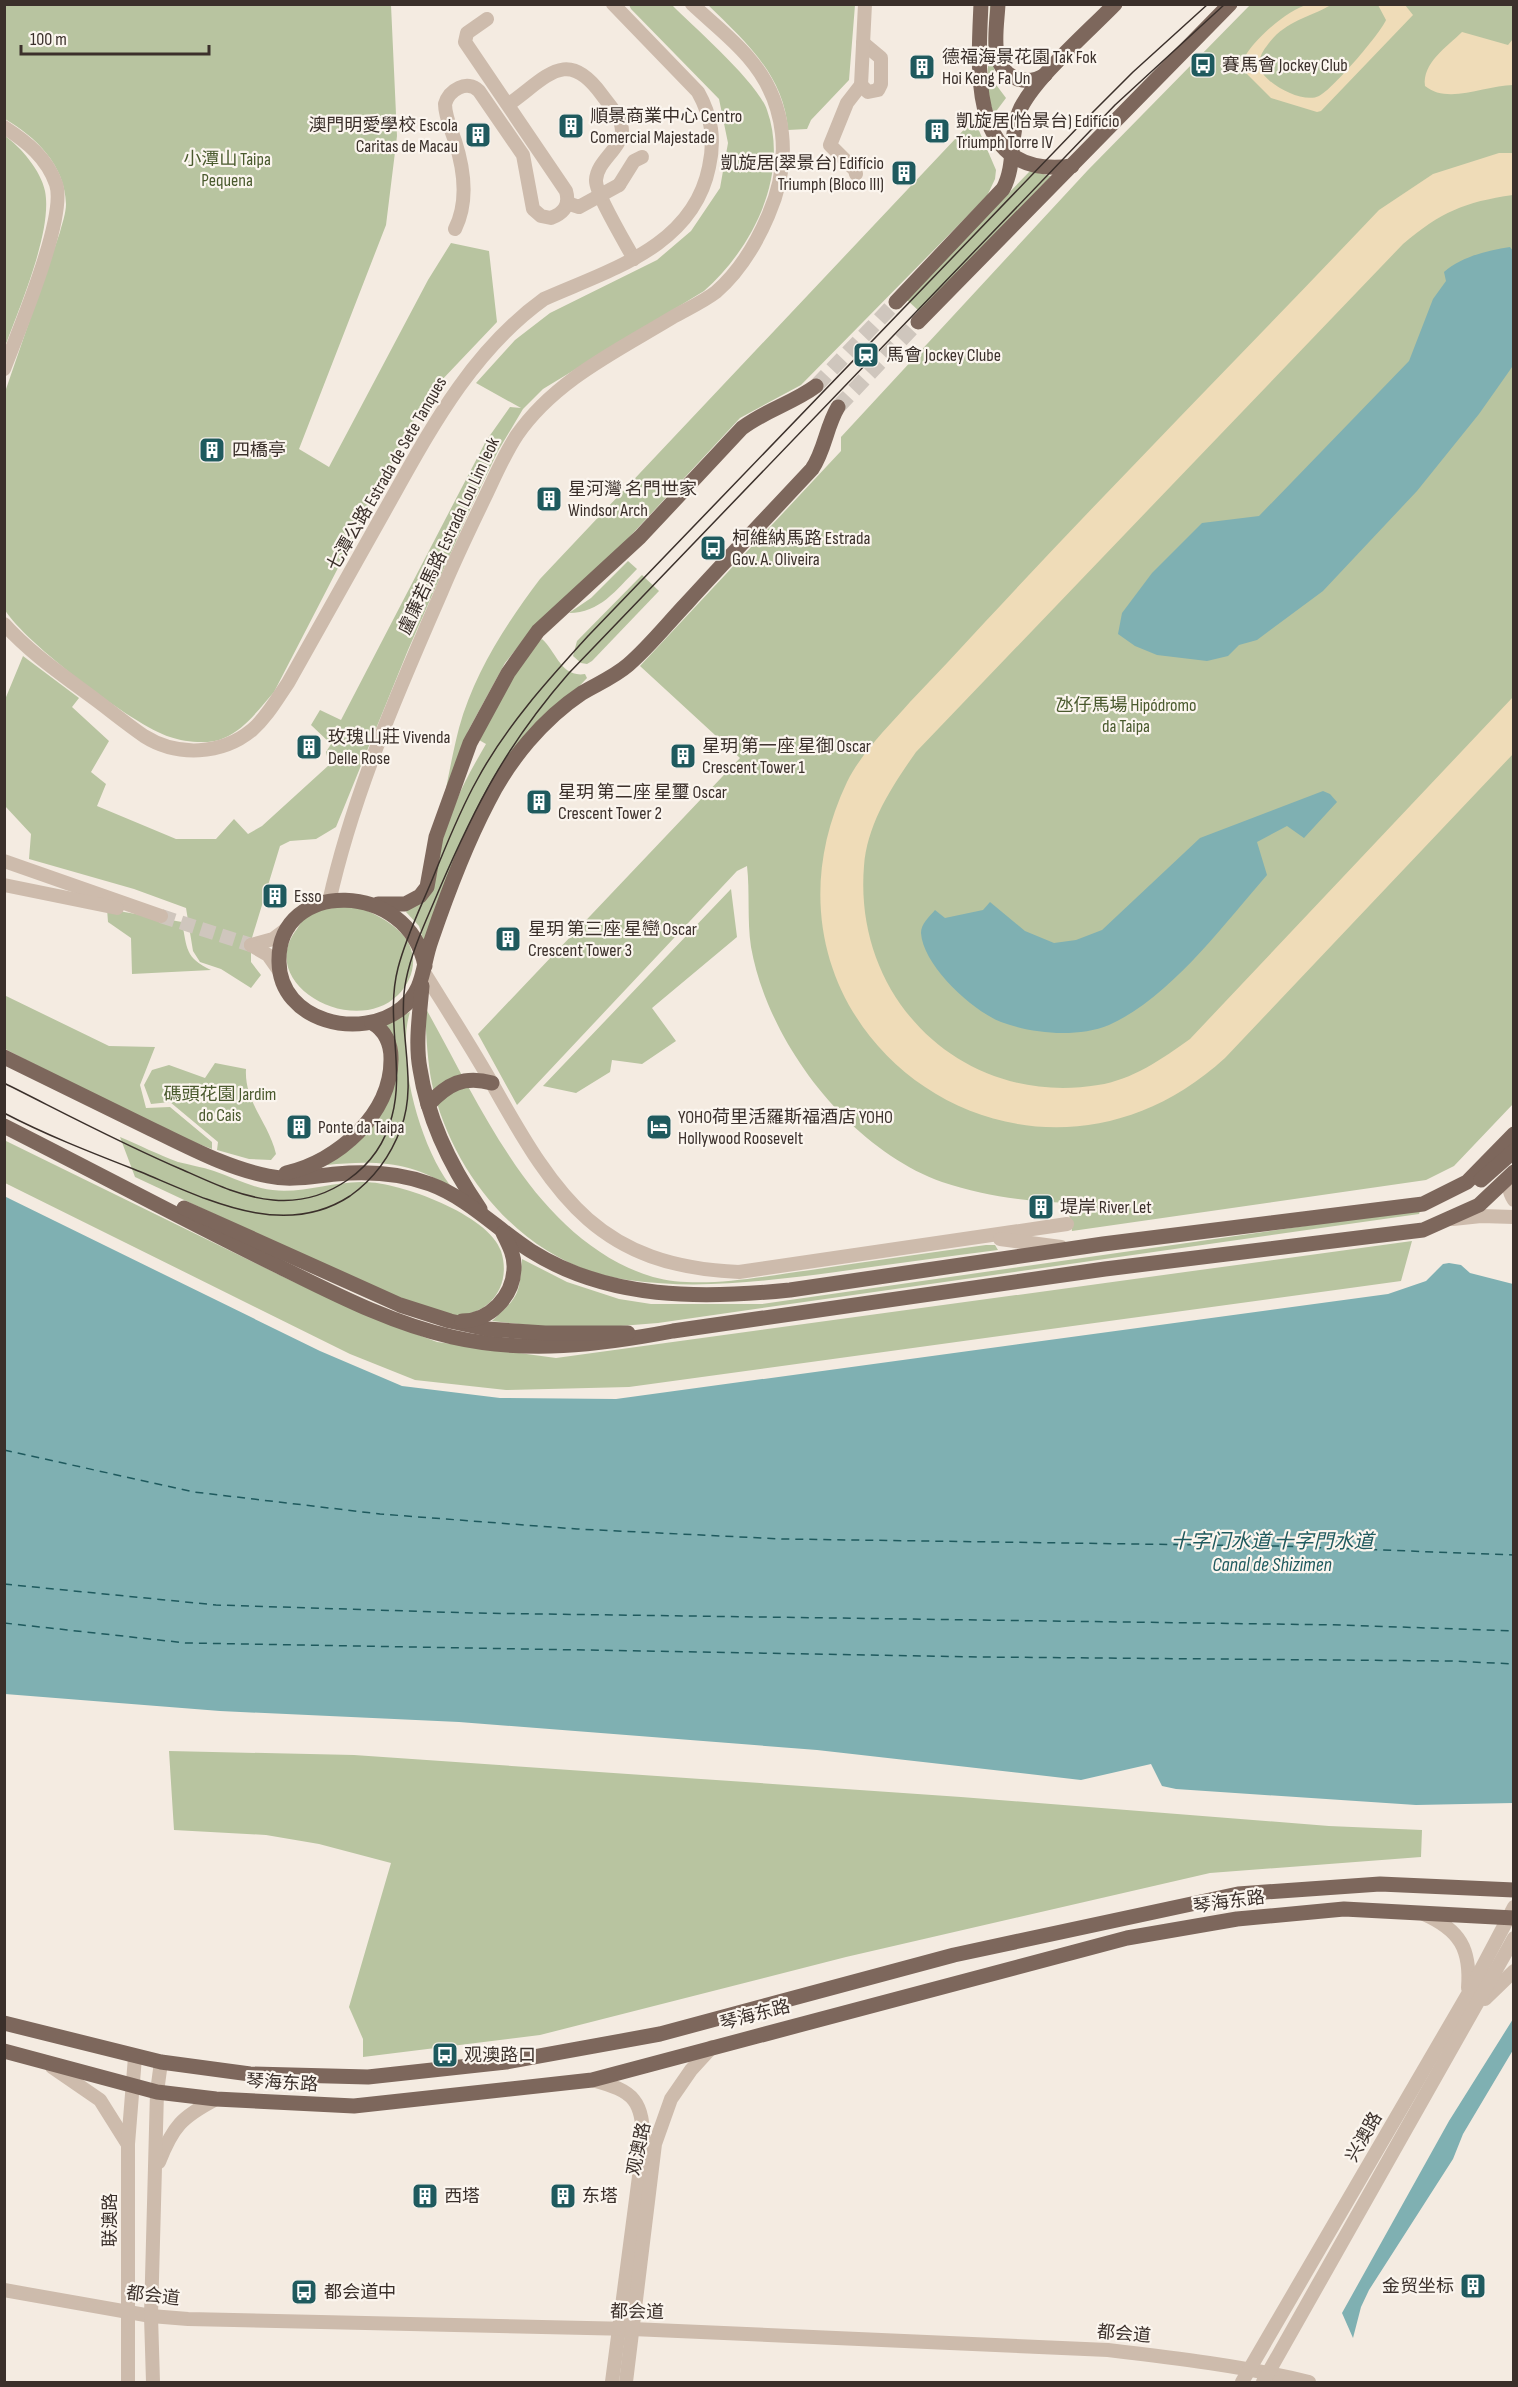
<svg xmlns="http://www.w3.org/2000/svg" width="1518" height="2387" font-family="'Sofia Sans Condensed','Noto Sans SC',sans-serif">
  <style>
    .green { fill: #b8c4a0 }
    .sand { fill: #efdcb8 }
    .water { fill: #7fb0b2 }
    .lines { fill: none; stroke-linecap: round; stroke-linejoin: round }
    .ferry { stroke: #1f5a5e; stroke-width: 1.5; stroke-dasharray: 8 6; stroke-linecap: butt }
    .minor-tunnel { stroke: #cfc6bd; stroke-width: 14; stroke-dasharray: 14 7; stroke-linecap: butt }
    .major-tunnel { stroke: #cfc6bd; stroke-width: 15; stroke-dasharray: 15 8; stroke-linecap: butt }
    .minor { stroke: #cdbbac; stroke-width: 14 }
    .major { stroke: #7d675c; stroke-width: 15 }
    .tram { stroke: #3b302b; stroke-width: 1.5 }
    .minor-bridge { stroke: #cdbbac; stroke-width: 14 }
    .labels { text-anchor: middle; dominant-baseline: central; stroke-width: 4.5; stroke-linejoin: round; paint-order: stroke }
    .poi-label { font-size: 18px; fill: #3b302b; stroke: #fbf5ee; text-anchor: start }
    .park-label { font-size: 18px; fill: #4a5a2e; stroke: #fbf5ee }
    .street-label { font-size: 18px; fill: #3b302b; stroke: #fbf5ee }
    .water-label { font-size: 20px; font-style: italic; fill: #1f5a5e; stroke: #fbf5ee }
  </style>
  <rect width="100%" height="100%" fill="#f4ebe1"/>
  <!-- green -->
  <g class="green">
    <path d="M 5,5 L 391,5 L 397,136 L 386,225 L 299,449 L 329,467 L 428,280 L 451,243 L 489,251 L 497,322 L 439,383 L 417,415 L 274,692 C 260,708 244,730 224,738 C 209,745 185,742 170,737 C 134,726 24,642 5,610 L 5,392 L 60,232 C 62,224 66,213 66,204 C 65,165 36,137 5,119 Z"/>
    <path d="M 629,5 L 672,5 C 694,27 758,83 767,110 C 790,175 752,249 704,291 L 543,389 L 523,409 L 498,451 L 468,514 L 408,650 L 336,827 L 316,839 L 290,841 L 280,846 L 251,941 L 251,962 L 261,975 L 251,988 L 221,969 L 200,962 L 193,951 L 186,908 L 134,889 L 29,859 L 31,834 L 5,806 L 4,702 L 23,656 L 79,698 L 72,707 L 109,741 L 91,772 L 106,784 L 97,806 L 176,839 L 216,839 L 234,819 L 248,834 L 262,826 L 329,765 L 326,752 L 331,744 L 311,725 L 320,710 L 341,720 L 486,441 L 510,407 L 521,408 L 476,383 L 515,340 L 550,313 L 657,260 L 691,231 L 720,188 L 728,143 L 719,99 L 631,9 Z"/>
    <path d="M 708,5 L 855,5 L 849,80 L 811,120 L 807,129 L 788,130 C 784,75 745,41 708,5 Z"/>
    <polygon points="990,5 995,5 994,82 1006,98 994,114 987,94"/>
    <path d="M 1250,5 L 1513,5 L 1513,1104 L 1454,1166 L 1426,1180 L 1072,1231 L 1067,1203 C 1024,1201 984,1196 942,1182 C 850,1149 768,1043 751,947 C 747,920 750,892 747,866 L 737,871 L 517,1105 L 478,1034 L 740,758 L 640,666 L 841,451 L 841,437 L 1088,170 Z"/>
    <path d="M 974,119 L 996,170 L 995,179 L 987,196 L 801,385 L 740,418 L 621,546 L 525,638 L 505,663 L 468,731 L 441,813 C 447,785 452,755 459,728 C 474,673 506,624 540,579 Z"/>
    <path d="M 5,136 C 21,147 41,171 45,191 C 53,231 19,308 5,347 Z"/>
    <polygon points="1030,171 1051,176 920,312 906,299"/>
    <path d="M 628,561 L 637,569 C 616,590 600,613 569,613 L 591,598 Z"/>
    <polygon points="642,575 659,591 592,661 587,664 581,663 573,656 577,641"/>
    <path d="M 542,639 C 556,651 561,678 585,674 L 587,678 L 513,756 L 425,945 L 419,926 L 406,912 C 434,884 441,838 456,802 C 464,782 475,763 486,744 L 479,740 L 499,697 L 535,644 Z"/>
    <polygon points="731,889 737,937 652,1008 676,1041 642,1064 612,1060 610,1072 576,1093 543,1086"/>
    <path d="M 351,903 C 375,915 410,927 413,958 C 414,972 408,985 398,995 C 353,1039 254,983 297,929 C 300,924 306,915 311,912 C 321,906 339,906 351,903 Z"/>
    <path d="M 107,909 L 182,922 C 187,948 185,958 211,970 L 132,974 L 131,938 L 108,922 Z"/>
    <polygon points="4,995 109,1046 155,1047 140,1085 146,1108 170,1107 212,1142 212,1149 175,1135 5,1049"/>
    <path d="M 425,1007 C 453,1057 478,1109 510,1157 C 544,1209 592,1259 653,1277 C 700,1290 763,1276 811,1270 C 869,1261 928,1253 986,1245 L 995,1245 L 998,1250 C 944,1257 890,1264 836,1272 C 766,1281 699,1290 628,1280 C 528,1267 453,1178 432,1084 C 427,1059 426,1032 425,1007 Z"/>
    <path d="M 410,1012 C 395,1059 422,1153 454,1190 C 415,1161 373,1160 327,1165 L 354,1146 L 374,1125 L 392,1087 L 382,1026 Z"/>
    <path d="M 215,1063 L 246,1069 C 244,1102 269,1123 276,1154 L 271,1160 L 249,1159 L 217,1150 L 218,1142 L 170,1102 L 151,1104 L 144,1085 L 152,1070 L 169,1065 L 205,1078 Z"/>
    <path d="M 120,1137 C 139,1145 159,1155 178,1162 C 190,1165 202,1167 214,1171 C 229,1176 245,1184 261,1188 C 296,1197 329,1181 364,1182 C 400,1182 489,1215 501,1251 C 513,1288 486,1321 446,1314 C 405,1306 366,1284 328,1267 C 264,1237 199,1207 135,1177 Z"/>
    <polygon points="4,1140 294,1282 379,1320 437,1342 556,1358 1412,1241 1401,1281 629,1387 506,1390 415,1380 350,1354 5,1183"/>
    <path d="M 1416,1210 L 1420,1211 L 1419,1214 L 658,1323 L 570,1330 L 492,1321 C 519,1296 519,1296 522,1259 L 567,1282 L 619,1299 L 651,1304 L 762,1304 Z"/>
    <polygon points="169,1751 354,1755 961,1797 1329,1826 1422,1830 1421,1857 1210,1873 846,1957 540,2035 363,2057 363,2039 349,2007 391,1863 319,1844 266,1835 174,1830"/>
  </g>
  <!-- sand -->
  <g class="sand">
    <path d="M 1307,5 L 1331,5 C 1306,19 1284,21 1266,47 C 1262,52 1257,62 1260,68 C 1265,84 1303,104 1319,96 C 1332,90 1380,34 1386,20 L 1378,5 L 1405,5 L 1413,15 L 1321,111 L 1317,112 L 1271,98 L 1241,68 C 1242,48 1288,9 1307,5 Z"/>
    <path d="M 1462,32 L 1508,45 L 1513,39 L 1513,85 C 1486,85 1448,105 1425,86 C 1422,63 1447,47 1462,32 Z"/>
    <path d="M 1499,153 L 1513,153 L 1513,195 C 1464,202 1441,212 1403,244 L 916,752 C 892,786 867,824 864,866 C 853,1000 963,1107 1098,1085 C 1132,1080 1162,1059 1190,1039 L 1513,697 L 1513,754 L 1225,1058 C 1024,1242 730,1028 847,782 C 862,752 888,727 910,702 C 935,676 960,649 985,622 C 1114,483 1248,348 1379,210 L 1433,174 Z"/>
  </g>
  <!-- water -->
  <g class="water">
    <path d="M 1510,247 L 1514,252 L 1514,364 L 1510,370 L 1479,414 L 1417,491 L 1323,591 L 1257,640 L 1239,645 L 1228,656 L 1207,661 L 1157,655 L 1135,646 L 1118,634 L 1122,613 L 1152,573 L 1202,523 L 1259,516 L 1409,361 L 1433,299 L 1446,281 L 1444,272 C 1461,257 1488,250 1510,247 Z"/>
    <path d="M 1323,791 L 1330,794 L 1337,802 L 1304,838 L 1287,826 L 1257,842 L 1267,875 C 1223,925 1171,997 1109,1025 C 1077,1038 1033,1034 1001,1022 C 973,1011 923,966 921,933 C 921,924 929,917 935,910 L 945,918 L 983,910 L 990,902 L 1025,931 L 1054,943 L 1076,940 L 1102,930 L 1200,838 Z"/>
    <polygon points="4,1196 320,1351 402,1386 500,1398 616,1399 1388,1294 1426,1281 1443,1264 1449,1263 1461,1265 1470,1273 1513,1284 1513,1803 1416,1805 1176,1789 1162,1786 1151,1764 1081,1780 817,1750 459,1722 220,1711 5,1694"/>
    <polygon points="1513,2019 1513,2050 1463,2134 1453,2159 1369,2290 1361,2307 1353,2338 1342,2313 1449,2121"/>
  </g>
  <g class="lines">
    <!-- ferry -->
    <g class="ferry">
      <polyline points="4,1450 194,1492 380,1514 577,1529 783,1539 1277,1546 1514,1555"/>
      <polyline points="4,1584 216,1605 471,1613 1342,1625 1514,1631"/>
      <polyline points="4,1623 186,1643 982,1657 1451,1661 1514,1664"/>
    </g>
    <!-- minor-tunnel -->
    <polyline class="minor-tunnel" points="161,916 251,945"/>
    <!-- major-tunnel -->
    <g class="major-tunnel">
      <polyline points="816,386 896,302"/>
      <polyline points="838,407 918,322"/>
    </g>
    <!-- minor -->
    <g class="minor">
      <polyline points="861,85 868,92 878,90 881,84 881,58 863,43"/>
      <path d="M 509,104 C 547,77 567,46 602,95 C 610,106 622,118 622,131 C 620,150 597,161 596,180 C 595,193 626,244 634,259"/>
      <path d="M 4,127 C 27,142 47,158 56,184 C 67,217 18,332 4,369"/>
      <polyline points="856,174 855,170 830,145 847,103 861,85 865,4"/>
      <polyline points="619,185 634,161 642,157"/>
      <path d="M 455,229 C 469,201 464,169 455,141 C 451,129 445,116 445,104 C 449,90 467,79 479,91 L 523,155 L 533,209 L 541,216 L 551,218 C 564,213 570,205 566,191 L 465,42 L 467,33 L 487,19"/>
      <path d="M 4,624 C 31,654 64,676 96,700 C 112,712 128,725 144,736 C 177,757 222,755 252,730 C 267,717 277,699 288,683 C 320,626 352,569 384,512 C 428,434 469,353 544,299 C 609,270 693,247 709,167 C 715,140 712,117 698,92 L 613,4"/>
      <polyline points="4,861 161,916"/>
      <polyline points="4,885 117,908"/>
      <path d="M 329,902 C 353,794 397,694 441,593 C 455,559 471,526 487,493 C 496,474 505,453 517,435 C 555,380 617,351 673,317 C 687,309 703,302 716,292 C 739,272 756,244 768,216 C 792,162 788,103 748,57 C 732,38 711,22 692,4"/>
      <polyline points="251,945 273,939 289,927"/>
      <polyline points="251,945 268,955 280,972"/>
      <path d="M 425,974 C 448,1011 472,1048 494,1087 C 557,1199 600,1266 739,1272 L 1067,1224"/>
      <path d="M 1514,1176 C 1508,1185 1508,1191 1514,1200"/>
      <polyline points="1453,1219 1481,1216 1514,1217"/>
      <polyline points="1000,1239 1061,1247"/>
      <path d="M 1424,1914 C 1460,1930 1471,1949 1468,1988"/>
      <polyline points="1485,1999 1514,1971"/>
      <polyline points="52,2067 100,2100 127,2143"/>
      <path d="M 592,2080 C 634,2091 644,2100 643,2146 L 612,2382"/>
      <path d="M 159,2162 C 173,2126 182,2117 216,2099"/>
      <path d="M 4,2290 L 151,2316 L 188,2319 L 632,2329 L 1108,2350 C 1176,2358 1243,2366 1309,2382"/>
      <polyline points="128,2382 128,2144 135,2057"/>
      <polyline points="153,2382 151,2316 157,2092 161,2062"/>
      <polyline points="626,2382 655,2144 671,2099 691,2070 712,2047"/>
      <polyline points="1242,2382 1468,1994 1514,1907"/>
      <polyline points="1263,2382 1514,1938"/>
    </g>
    <!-- major -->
    <g class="major">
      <path d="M 981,4 C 978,72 968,180 1072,166"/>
      <path d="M 998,4 C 997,29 987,69 1018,79 C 1028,82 1037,80 1045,75"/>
      <path d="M 896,302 L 1003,189 C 1016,165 1009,137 1019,112 C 1031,81 1090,30 1115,4"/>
      <polyline points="918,322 1230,4"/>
      <path d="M 378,904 L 405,904 L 420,896 L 427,887 L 436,837 L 470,743 L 508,673 L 538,631 L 640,537 L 742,428 C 766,410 793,403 816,386"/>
      <path d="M 425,966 C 409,880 277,878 279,962 C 280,1022 361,1041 402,1008 C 425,989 422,966 431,941 C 447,894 465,846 488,802 C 509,760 543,719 582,693 C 597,684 614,677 628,665 C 649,647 668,623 687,603 C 728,558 770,514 812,469 C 825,450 826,427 838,407"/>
      <path d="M 422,986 C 420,1012 415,1043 420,1069 C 428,1121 451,1167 480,1209"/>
      <path d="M 4,1057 C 53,1081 102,1105 151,1129 C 189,1147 227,1168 268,1176 C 291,1181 313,1176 336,1174 C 368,1171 400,1173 430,1184 C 468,1198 497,1229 531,1251 C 609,1300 702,1299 790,1290 L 1103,1244 L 1423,1204 L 1467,1182 L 1514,1134"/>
      <path d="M 428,1105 C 447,1084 464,1075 492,1083"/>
      <path d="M 4,1126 C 95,1172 185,1220 276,1265 C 333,1293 390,1323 452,1337 C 527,1354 600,1345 673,1331 L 1105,1269 L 1423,1230 L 1479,1205 L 1514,1172"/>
      <path d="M 286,1173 C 337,1162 392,1114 391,1058 C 391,1044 385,1030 372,1023"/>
      <polyline points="1481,1180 1514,1151"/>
      <polyline points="184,1208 400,1305 450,1321 487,1329 545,1333 628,1333"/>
      <path d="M 462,1321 C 490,1321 513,1296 514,1269 C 515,1256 509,1245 503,1233"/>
      <polyline points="4,2023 161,2062 250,2074 368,2077 506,2062 660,2034 954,1955 1238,1894 1380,1884 1514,1890"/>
      <polyline points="4,2051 157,2092 216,2099 354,2106 592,2080 1127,1938 1237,1919 1344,1909 1514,1918"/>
    </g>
    <!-- tram -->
    <g class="tram">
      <path d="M 4,1083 C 64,1113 122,1144 183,1170 C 212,1183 241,1197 273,1200 C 327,1205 379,1169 392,1116 C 405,1068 385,1018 398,968 C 406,937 420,909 432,880 C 446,846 459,812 477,780 C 506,726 548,680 589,635 L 1081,124 L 1133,72 L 1208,4"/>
      <path d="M 4,1113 C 48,1136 95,1154 141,1172 C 206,1199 283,1240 350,1196 C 374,1179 391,1155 401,1128 C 419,1081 396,1028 406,980 C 412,949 427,919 439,890 C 476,804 507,744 569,673 L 1115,105 L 1225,4"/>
    </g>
    <!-- minor-bridge -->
    <polyline class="minor-bridge" points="567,203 579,207 619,185"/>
  </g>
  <!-- icons -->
  <defs>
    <g id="bus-square" transform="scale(1.35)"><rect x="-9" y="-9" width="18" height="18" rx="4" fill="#1f5a5e" stroke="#fbf5ee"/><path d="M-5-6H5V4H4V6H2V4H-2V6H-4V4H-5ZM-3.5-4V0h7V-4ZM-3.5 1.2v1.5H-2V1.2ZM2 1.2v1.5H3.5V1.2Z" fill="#fff"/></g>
    <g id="building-square" transform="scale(1.35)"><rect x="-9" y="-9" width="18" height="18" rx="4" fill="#1f5a5e" stroke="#fbf5ee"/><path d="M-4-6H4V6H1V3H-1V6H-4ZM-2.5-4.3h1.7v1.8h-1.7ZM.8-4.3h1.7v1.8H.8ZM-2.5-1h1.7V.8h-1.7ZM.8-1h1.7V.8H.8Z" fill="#fff"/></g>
    <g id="station-square" transform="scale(1.35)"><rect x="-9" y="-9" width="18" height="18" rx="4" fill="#1f5a5e" stroke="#fbf5ee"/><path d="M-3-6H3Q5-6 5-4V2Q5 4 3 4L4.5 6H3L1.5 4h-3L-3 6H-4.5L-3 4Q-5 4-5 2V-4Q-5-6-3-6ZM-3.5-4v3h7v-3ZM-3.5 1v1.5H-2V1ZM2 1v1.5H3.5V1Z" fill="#fff"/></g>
    <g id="hotel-square" transform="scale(1.35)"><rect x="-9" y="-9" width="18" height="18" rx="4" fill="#1f5a5e" stroke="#fbf5ee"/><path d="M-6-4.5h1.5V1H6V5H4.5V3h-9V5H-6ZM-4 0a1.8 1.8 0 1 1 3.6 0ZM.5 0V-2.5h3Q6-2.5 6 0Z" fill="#fff"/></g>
  </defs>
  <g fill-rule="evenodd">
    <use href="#bus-square" x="1203" y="65"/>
    <use href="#building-square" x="922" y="67"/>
    <use href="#building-square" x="571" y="126"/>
    <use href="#building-square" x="937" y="131"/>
    <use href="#building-square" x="478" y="135"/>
    <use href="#building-square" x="904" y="173"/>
    <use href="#station-square" x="866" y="355"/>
    <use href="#building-square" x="212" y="450"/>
    <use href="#building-square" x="549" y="499"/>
    <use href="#bus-square" x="713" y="548"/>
    <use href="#building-square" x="309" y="747"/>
    <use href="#building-square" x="683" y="756"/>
    <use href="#building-square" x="539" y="802"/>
    <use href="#building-square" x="275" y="896"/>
    <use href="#building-square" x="508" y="939"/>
    <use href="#building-square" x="299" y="1127"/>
    <use href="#hotel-square" x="659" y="1127"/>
    <use href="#building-square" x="1041" y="1207"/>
    <use href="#bus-square" x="445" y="2055"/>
    <use href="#building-square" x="425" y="2196"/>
    <use href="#building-square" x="563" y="2196"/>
    <use href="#building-square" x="1473" y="2286"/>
    <use href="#bus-square" x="304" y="2292"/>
  </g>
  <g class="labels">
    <!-- poi labels -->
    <g class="poi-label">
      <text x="942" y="57">德福海景花園 Tak Fok<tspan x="942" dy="21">Hoi Keng Fa Un</tspan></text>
      <text x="1222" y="65">賽馬會 Jockey Club</text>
      <text x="590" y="116">順景商業中心 Centro<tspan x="590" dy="21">Comercial Majestade</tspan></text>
      <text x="956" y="121">凱旋居(怡景台) Edifício<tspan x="956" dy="21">Triumph Torre IV</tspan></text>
      <text x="458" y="125" text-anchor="end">澳門明愛學校 Escola<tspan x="458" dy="21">Caritas de Macau</tspan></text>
      <text x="884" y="163" text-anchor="end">凱旋居(翠景台) Edifício<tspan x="884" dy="21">Triumph (Bloco III)</tspan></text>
      <text x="886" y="355">馬會 Jockey Clube</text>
      <text x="232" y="450">四橋亭</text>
      <text x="568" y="489">星河灣 名門世家<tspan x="568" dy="21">Windsor Arch</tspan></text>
      <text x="732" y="538">柯維納馬路 Estrada<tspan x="732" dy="21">Gov. A. Oliveira</tspan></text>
      <text x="328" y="737">玫瑰山莊 Vivenda<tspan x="328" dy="21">Delle Rose</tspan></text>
      <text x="702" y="746">星玥 第一座 星御 Oscar<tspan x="702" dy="21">Crescent Tower 1</tspan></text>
      <text x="558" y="792">星玥 第二座 星璽 Oscar<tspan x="558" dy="21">Crescent Tower 2</tspan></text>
      <text x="294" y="896">Esso</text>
      <text x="528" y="929">星玥 第三座 星巒 Oscar<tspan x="528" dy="21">Crescent Tower 3</tspan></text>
      <text x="678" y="1117">YOHO荷里活羅斯福酒店 YOHO<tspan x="678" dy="21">Hollywood Roosevelt</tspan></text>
      <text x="318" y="1127">Ponte da Taipa</text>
      <text x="1060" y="1207">堤岸 River Let</text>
      <text x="464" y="2055">观澳路口</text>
      <text x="444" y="2196">西塔</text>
      <text x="582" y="2196">东塔</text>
      <text x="1454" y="2286" text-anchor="end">金贸坐标</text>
      <text x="324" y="2292">都会道中</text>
    </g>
    <!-- park labels -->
    <g class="park-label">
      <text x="227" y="159">小潭山 Taipa<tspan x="227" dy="21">Pequena</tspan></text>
      <text x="1126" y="705">氹仔馬場 Hipódromo<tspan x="1126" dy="21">da Taipa</tspan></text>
      <text x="220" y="1094">碼頭花園 Jardim<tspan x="220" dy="21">do Cais</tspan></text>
    </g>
    <!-- street labels -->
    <g class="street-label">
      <text transform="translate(387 474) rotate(-60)">七潭公路 Estrada de Sete Tanques</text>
      <text transform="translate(449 536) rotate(-65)">盧廉若馬路 Estrada Lou Lim Ieok</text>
      <text transform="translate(1229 1902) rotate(-8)">琴海东路</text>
      <text transform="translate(755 2015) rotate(-15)">琴海东路</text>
      <text transform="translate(282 2083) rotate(3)">琴海东路</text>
      <text transform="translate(1364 2137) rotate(-60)">兴澳路</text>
      <text transform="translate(639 2149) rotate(-78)">观澳路</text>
      <text transform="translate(110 2220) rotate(-90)">联澳路</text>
      <text transform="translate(153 2296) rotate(7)">都会道</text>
      <text transform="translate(637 2312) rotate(1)">都会道</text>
      <text transform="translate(1124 2334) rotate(5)">都会道</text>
    </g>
    <!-- water labels -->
    <g class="water-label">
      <text x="1272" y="1542">十字门水道 十字門水道<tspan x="1272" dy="23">Canal de Shizimen</tspan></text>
    </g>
  </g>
  <!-- border -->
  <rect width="1518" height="2387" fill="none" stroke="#3b302b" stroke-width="12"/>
  <!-- scale -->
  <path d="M21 45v9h188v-9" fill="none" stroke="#3b302b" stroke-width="3"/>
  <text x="30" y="45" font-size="18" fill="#3b302b" stroke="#fbf5ee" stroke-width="4.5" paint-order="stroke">100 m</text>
</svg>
